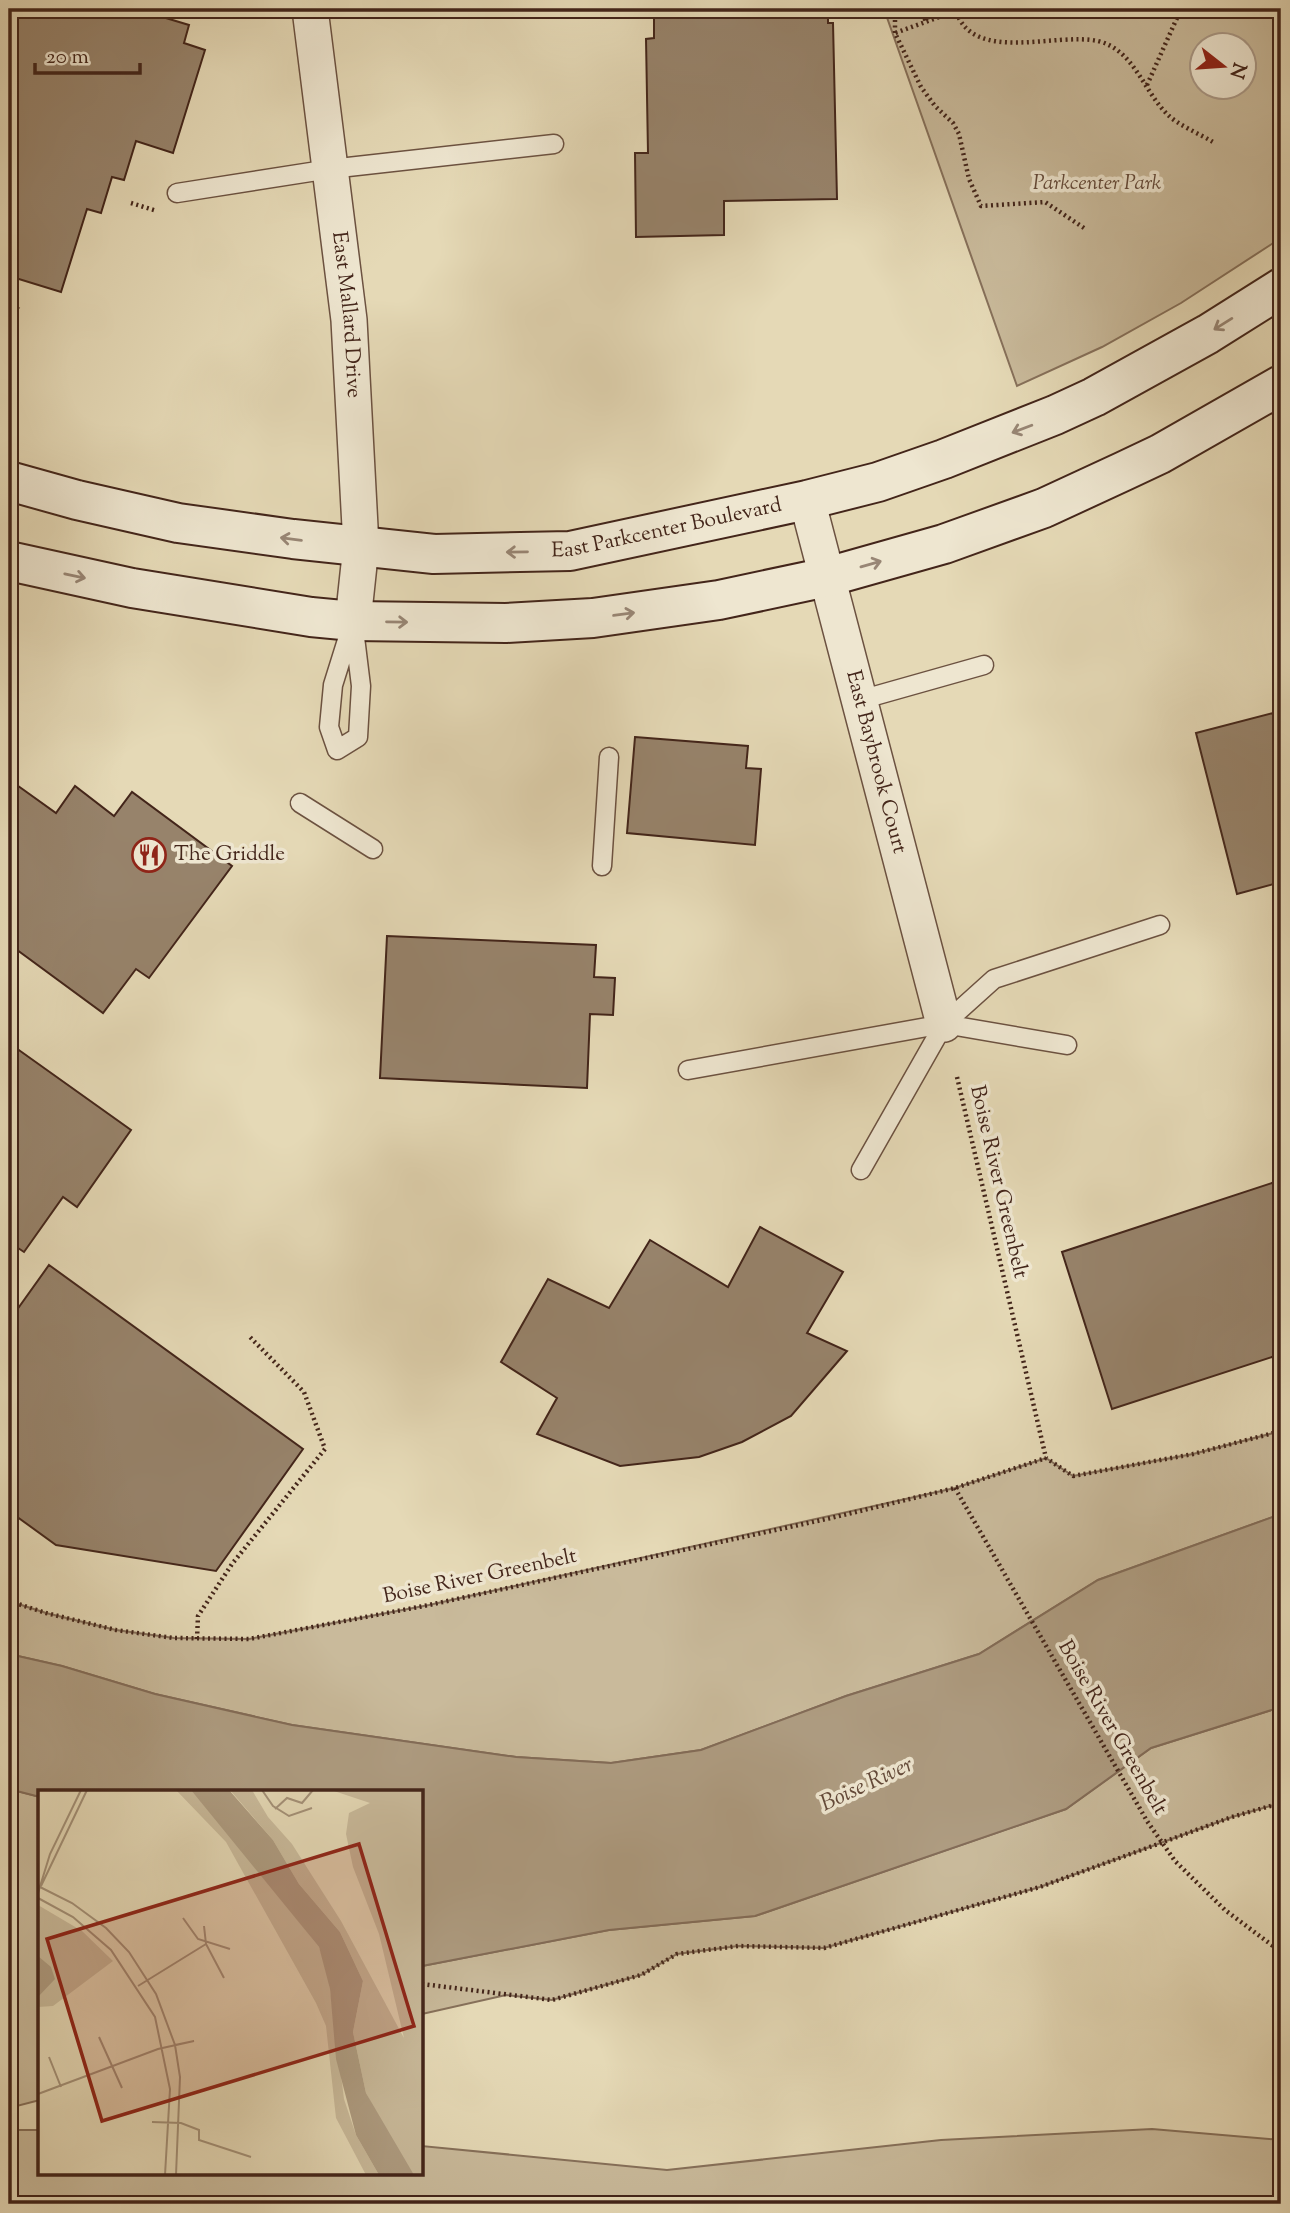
<svg xmlns="http://www.w3.org/2000/svg" width="1290" height="2213" font-family="'Sorts Mill Goudy',serif">
  <style>
    .green { fill: #c9ba9b; stroke: #86705a; stroke-width: 2; fill-rule: evenodd }
    .water { fill: #ae9c81; stroke: #836c58; stroke-width: 2 }
    .building { fill: #97836b; stroke: #43251a; stroke-width: 2 }
    .lines { fill: none; stroke-linecap: round; stroke-linejoin: round }
    .service-casing { stroke: #6c5241; stroke-width: 21 }
    .minor-casing { stroke: #6c5241; stroke-width: 38 }
    .secondary-casing { stroke: #43251a; stroke-width: 42 }
    .path { stroke: #43251a; stroke-width: 4.5; stroke-dasharray: 2 3.5; stroke-linecap: butt }
    .service { stroke: #eee6d0; stroke-width: 18 }
    .minor { stroke: #eee6d0; stroke-width: 35 }
    .secondary { stroke: #eee6d0; stroke-width: 38 }
    .oneway { stroke: #988675 }
    .labels { text-anchor: middle; dominant-baseline: central; stroke-width: 7; stroke-linejoin: round; paint-order: stroke }
    .park-label { font-size: 21px; font-style: italic; fill: #644a3a; stroke: #eee6d0 }
    .street-label { font-size: 21px; fill: #43251a; stroke: #eee6d0 }
    .poi-label { font-size: 21px; fill: #43251a; stroke: #eee6d0; text-anchor: start }
    .water-label { font-size: 23px; font-style: italic; fill: #634939; stroke: #eee6d0 }
    .inset-road { fill: none; stroke: #a49178; stroke-width: 2 }
    .view { fill: #8f2418; fill-opacity: 0.15; stroke: #8f2418; stroke-width: 3.5 }
    .inset-edge { fill: none; stroke: #43251a; stroke-width: 3.5 }
  </style>
  <rect width="100%" height="100%" fill="#e5d9b6"/>
  <filter id="stains"><feTurbulence type="fractalNoise" baseFrequency=".00286" numOctaves="4"/><feColorMatrix values="0 0 0 0 .2 0 0 0 0 .09 0 0 0 0 .02 0 0 0 .5 -.17"/></filter>
  <radialGradient id="worn" r=".72"><stop offset=".6" stop-color="#630" stop-opacity="0"/><stop offset="1" stop-color="#630" stop-opacity=".3"/></radialGradient>
  <!-- green -->
  <g class="green">
    <path d="M 884,9 L 1281,9 L 1281,238 L 1181,303 L 1102,347 L 1017,386 ZM 1202,46 L 1244,46 L 1244,88 L 1202,88 Z"/>
    <polygon points="1281,1431 1281,1514 1098,1580 979,1654 846,1696 701,1750 611,1763 516,1757 292,1725 155,1694 62,1666 9,1654 9,1601 46,1613 116,1630 174,1638 249,1639 429,1605 955,1488 1046,1458 1073,1476 1193,1454"/>
    <polygon points="1281,1707 1281,1803 1232,1817 1040,1887 824,1948 738,1946 677,1954 641,1975 552,2000 506,1995 422,2014 422,1966 609,1930 755,1916 1066,1809 1151,1748"/>
    <polygon points="9,1789 40,1797 40,2100 9,2108"/>
    <polygon points="1152,2129 1281,2140 1281,2204 9,2204 9,2130 40,2130 40,2173 422,2173 422,2146 667,2170 941,2140"/>
  </g>
  <!-- water -->
  <polygon class="water" points="1281,1514 1281,1707 1151,1748 1066,1809 755,1916 609,1930 422,1966 422,1791 40,1791 40,1797 9,1789 9,1654 62,1666 155,1694 292,1725 516,1757 611,1763 701,1750 846,1696 979,1654 1098,1580"/>
  <!-- building -->
  <g class="building">
    <polygon points="9,9 136,9 189,25 184,43 205,50 173,153 136,141 124,180 112,177 101,213 87,209 61,292 9,276"/>
    <polygon points="654,9 828,9 828,23 833,23 837,199 724,201 724,235 636,237 635,153 648,153 646,39 654,38"/>
    <polygon points="920,9 956,9 924,20"/>
    <polygon points="1281,711 1281,882 1237,894 1196,733"/>
    <polygon points="635,737 748,746 746,768 761,769 755,845 627,833"/>
    <polygon points="14,783 56,813 75,786 114,816 132,792 232,866 149,978 136,969 103,1013 9,944 9,791"/>
    <polygon points="387,936 596,945 594,977 615,978 613,1015 590,1014 587,1088 380,1078"/>
    <polygon points="9,1043 131,1130 77,1207 63,1197 24,1252 9,1242"/>
    <polygon points="1281,1180 1281,1354 1112,1409 1062,1252"/>
    <polygon points="760,1227 843,1272 807,1333 847,1351 791,1416 742,1442 699,1457 620,1466 537,1434 557,1398 501,1362 548,1279 609,1308 650,1240 728,1287"/>
    <polygon points="49,1265 303,1449 216,1571 56,1545 9,1511 9,1321"/>
  </g>
  <g class="lines">
    <!-- service casing -->
    <g class="service-casing">
      <g id="service">
        <polyline points="177,193 330,169 554,144"/>
        <polygon points="353,621 361,686 358,737 337,750 329,727 333,685"/>
        <polyline points="860,700 984,665"/>
        <polyline points="300,803 373,849"/>
        <polyline points="602,866 609,757"/>
        <polyline points="688,1070 944,1024 1067,1045"/>
        <polyline points="861,1170 944,1024 994,979 1160,925"/>
      </g>
    </g>
    <!-- minor casing -->
    <g class="minor-casing">
      <g id="minor">
        <path id="s1" d="M 310,9 L 349,320 L 361,546 L 353,621"/>
        <path id="s2" d="M 807,500 L 944,1024"/>
      </g>
    </g>
    <!-- secondary casing -->
    <g class="secondary-casing">
      <g id="secondary">
        <path id="s3" d="M 9,481 L 77,500 L 178,523 L 293,539 L 434,554 L 570,551 L 807,500 L 878,482 L 944,459 L 1055,415 L 1094,397 L 1208,334 L 1281,288"/>
        <polyline points="9,561 132,588 311,617 353,621 506,623 593,618 719,600 827,577 944,544 1044,508 1124,471 1160,454 1281,385"/>
      </g>
    </g>
    <!-- path -->
    <g class="path">
      <polyline points="895,9 895,33"/>
      <polyline points="1147,85 1181,9"/>
      <polyline points="131,203 157,211"/>
      <path d="M 1084,228 L 1045,202 L 981,206 L 969,179 L 959,134 L 953,123 L 935,106 L 921,87 L 895,33 L 956,11 C 973,64 1055,32 1098,41 C 1134,50 1143,90 1167,114 C 1178,125 1198,133 1213,142"/>
      <polyline points="9,334 18,307"/>
      <polyline points="957,1077 1046,1458 1073,1476 1193,1454 1281,1431"/>
      <polyline points="955,1488 1147,1821 1175,1861 1225,1910 1281,1952"/>
      <polyline points="9,1601 46,1613 116,1630 174,1638 249,1639 429,1605 831,1518 955,1488 1046,1458"/>
      <polyline points="197,1639 198,1616 232,1564 325,1449 304,1392 248,1335"/>
      <polyline points="422,1984 552,2000 641,1975 677,1954 738,1946 824,1948 1040,1887 1232,1817 1281,1803"/>
    </g>
    <!-- service -->
    <use href="#service" class="service"/>
    <!-- minor -->
    <use href="#minor" class="minor"/>
    <!-- secondary -->
    <use href="#secondary" class="secondary"/>
  </g>
  <!-- one-way arrows -->
  <defs><path id="oneway-shaft" d="M-6 0H5M1.5-3L5.5 0L1.5 3" fill="none" stroke-width="1.6" stroke-linecap="round" stroke-linejoin="round" transform="scale(1.75)"/></defs>
  <g class="oneway">
    <use href="#oneway-shaft" transform="translate(1223 324) rotate(148)"/>
    <use href="#oneway-shaft" transform="translate(1022 429) rotate(159)"/>
    <use href="#oneway-shaft" transform="translate(291 539) rotate(-173)"/>
    <use href="#oneway-shaft" transform="translate(517 552) rotate(179)"/>
    <use href="#oneway-shaft" transform="translate(871 564) rotate(-16)"/>
    <use href="#oneway-shaft" transform="translate(75 576) rotate(12)"/>
    <use href="#oneway-shaft" transform="translate(624 614) rotate(-8)"/>
    <use href="#oneway-shaft" transform="translate(397 622) rotate(1)"/>
  </g>
  <!-- icons -->
  <defs>
    <g id="restaurant-ring" transform="scale(1.75)"><circle r="9.5" fill="#eee6d0" stroke="#8f2418" stroke-width="1.5"/><path d="M-5-6h1v4h1v-4h1v4h1v-4h1v5L-1.5 .5V6h-2V.5L-5-1ZM5-6V6H3V1.5H1.5Q1.5-4 5-6Z" fill="#8f2418"/></g>
  </defs>
  <g fill-rule="evenodd">
    <use href="#restaurant-ring" x="149" y="855"/>
  </g>
  <g class="labels">
    <!-- park labels -->
    <g class="park-label">
      <text x="1097" y="184">Parkcenter Park</text>
    </g>
    <!-- street labels -->
    <g class="street-label">
      <text stroke="none"><textPath href="#s1" startOffset="308">East Mallard Drive</textPath></text>
      <text stroke="none"><textPath href="#s3" startOffset="667">East Parkcenter Boulevard</textPath></text>
      <text stroke="none"><textPath href="#s2" startOffset="271">East Baybrook Court</textPath></text>
      <text transform="translate(998 1182) rotate(77)">Boise River Greenbelt</text>
      <text transform="translate(480 1577) rotate(-12)">Boise River Greenbelt</text>
      <text transform="translate(1112 1728) rotate(60)">Boise River Greenbelt</text>
    </g>
    <!-- poi labels -->
    <g class="poi-label">
      <text x="174" y="855">The Griddle</text>
    </g>
    <!-- water labels -->
    <g class="water-label">
      <text transform="translate(867 1785) rotate(-25)">Boise River</text>
    </g>
  </g>
  <!-- overview -->
  <g transform="translate(38 1790)">
    <rect width="385" height="385" fill="#e5d9b6"/>
    <path d="M 138,0 L 153,0 L 170,17 L 281,157 L 290,183 L 306,309 L 318,345 L 341,385 L 328,385 L 298,328 L 288,236 L 278,213 L 188,52 ZM 192,0 L 214,0 L 230,27 L 254,54 L 303,131 L 366,248 L 341,144 L 315,77 L 308,44 L 311,23 L 332,13 L 293,0 L 385,0 L 385,385 L 376,385 L 358,362 L 328,303 L 315,242 L 325,191 L 302,142 L 261,94 L 235,50 ZM 0,115 L 44,141 L 75,171 L 15,216 L 0,217 Z" fill="#c9ba9b"/>
    <path d="M 153,0 L 191,0 L 235,50 L 261,94 L 302,142 L 325,191 L 315,242 L 328,303 L 376,385 L 341,385 L 318,345 L 298,269 L 292,199 L 281,157 ZM 0,166 L 13,177 L 17,189 L 0,207 Z" fill="#ae9c81"/>
    <path class="inset-road" d="M 224,0 L 235,16 L 251,26 L 274,18M 237,19 L 249,8 L 264,13 L 275,0M 0,96 L 34,113 L 68,138 L 91,162 L 118,204 L 137,255 L 142,287 L 138,385M 3,96 L 49,0M 0,103 L 12,64 L 43,0M 0,108 L 35,127 L 73,160 L 117,227 L 132,299 L 127,385M 145,128 L 160,149 L 192,159M 166,136 L 168,154 L 186,188M 100,196 L 168,154M 61,247 L 84,298M 11,267 L 23,297M 0,304 L 120,259 L 156,251 L 137,255M 114,332 L 143,333 L 161,340 L 161,350 L 213,367"/>
    <path class="view" d="M 321,54 L 376,236 L 64,331 L 9,149 Z"/>
    <rect width="385" height="385" class="inset-edge"/>
  </g>
  <!-- margin -->
  <rect width="1290" height="2213" fill="none" stroke="#e5d9b6" stroke-width="35"/>
  <rect x="10" y="10" width="1269" height="2192" fill="none" stroke="#43251a" stroke-width="3.5"/>
  <rect x="18" y="18" width="1255" height="2178" fill="none" stroke="#43251a" stroke-width="2"/>
  <!-- north arrow -->
  <g transform="translate(1223 66) rotate(107)"><circle r="33" fill="#eee6d0" stroke="#aa9987" stroke-width="2"/>
  <path d="M0-5L12 26L0 18L-12 26Z" fill="#8f2418"/>
  <text y="-10" font-size="19" font-weight="bold" text-anchor="middle" fill="#43251a">N</text>
  </g>
  <!-- scale -->
  <path d="M35 63v10h105v-10" fill="none" stroke="#43251a" stroke-width="3.5"/>
  <text x="46" y="63" font-size="21" fill="#43251a" stroke="#eee6d0" stroke-width="5" paint-order="stroke">20 m</text>
  <rect width="100%" height="100%" filter="url(#stains)"/>
  <rect width="100%" height="100%" fill="url(#worn)"/>
</svg>
